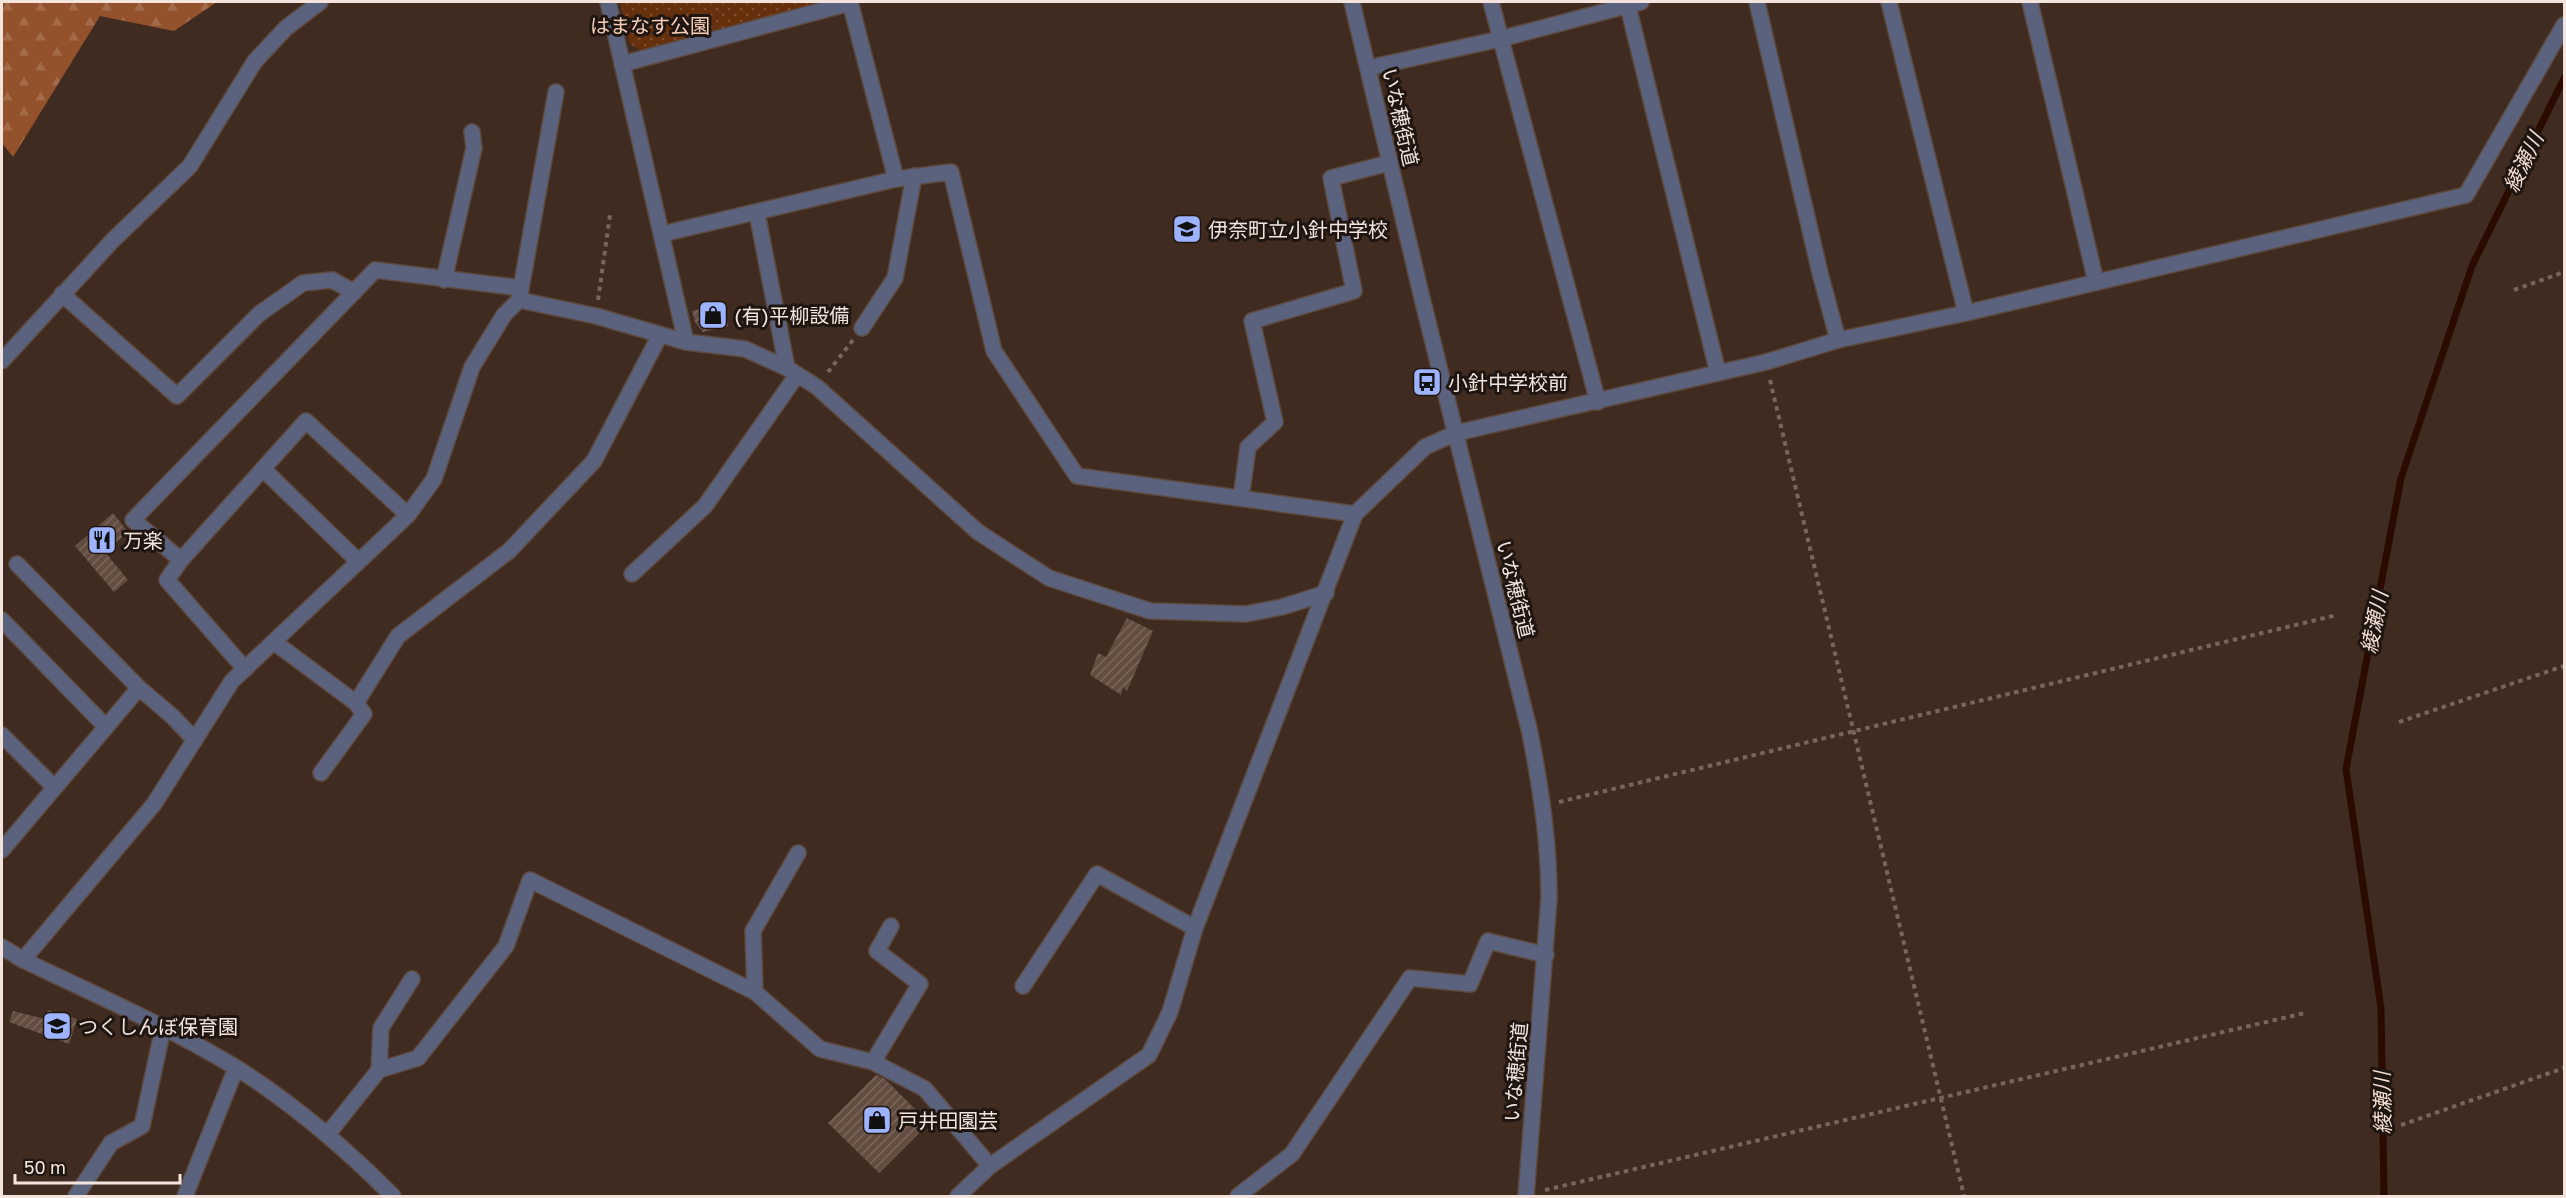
<svg xmlns="http://www.w3.org/2000/svg" width="2566" height="1198" font-family="'Golos Text','Noto Sans JP',sans-serif">
  <style>
    .grass { fill: url(#grass-dots) }
    .forest { fill: url(#forest-firs) }
    .lines { fill: none; stroke-linecap: round; stroke-linejoin: round }
    .stream { stroke: #2b0b00; stroke-width: 7 }
    .building { fill: url(#building-hatch) }
    .minor-casing { stroke: #5d493e; stroke-width: 18 }
    .path { stroke: #78655b; stroke-width: 4; stroke-dasharray: 4.5 4.5; stroke-linecap: butt }
    .minor { stroke: #5a627e; stroke-width: 15 }
    .labels { text-anchor: middle; dominant-baseline: central; stroke-width: 6; stroke-linejoin: round; paint-order: stroke }
    .park-label { font-size: 20px; fill: #f6ceb9; stroke: #201611 }
    .street-label { font-size: 20px; fill: #f3e4dd; stroke: #201611 }
    .poi-label { font-size: 20px; fill: #f3e4dd; stroke: #201611; text-anchor: start }
    .water-label { font-size: 21px; font-style: italic; fill: #f3ded4; stroke: #201611 }
  </style>
  <defs>
    <pattern id="grass-dots" width="8" height="8" patternUnits="userSpaceOnUse" patternTransform="scale(1.5)"><rect width="8" height="8" fill="#67300c"/><path d="M2 2h.1M6 6h.1" fill="none" stroke="#7d4e2f" stroke-width="1.8" stroke-linecap="round"/></pattern>
    <pattern id="forest-firs" width="22" height="20" patternUnits="userSpaceOnUse" patternTransform="scale(1.5)"><rect width="22" height="20" fill="#94522c"/><path d="M5 1l3.5 6h-7zM16 11l3.5 6h-7z" fill="#a36b4a"/></pattern>
    <pattern id="building-hatch" width="6" height="6" patternUnits="userSpaceOnUse" patternTransform="scale(1.5)"><rect width="6" height="6" fill="#634c40"/><path d="M-1 1l2-2M0 6l6-6M5 7l2-2" fill="none" stroke="#7a665b"/></pattern>
  </defs>
  <rect width="100%" height="100%" fill="#402b20"/>
  <!-- grass -->
  <polygon class="grass" points="620,2 828,2 642,51 630,44"/>
  <!-- forest -->
  <polygon class="forest" points="2,2 217,2 174,31 100,16 13,157 2,143"/>
  <g class="lines">
    <!-- stream -->
    <polyline class="stream" points="2384,1196 2381,1008 2346,769 2401,478 2472,266 2564,78"/>
  </g>
  <!-- building -->
  <g class="building">
    <polygon points="724,304 728,326 703,332 695,322 692,311"/>
    <polygon points="113,513 128,532 105,552 128,580 114,592 75,546"/>
    <polygon points="1127,618 1153,631 1127,691 1123,687 1121,695 1090,675 1098,653 1106,657"/>
    <polygon points="48,1010 77,1019 69,1044 9,1022 13,1011 45,1019"/>
    <polygon points="876,1075 885,1079 929,1123 879,1173 828,1123"/>
  </g>
  <g class="lines">
    <!-- minor casing -->
    <g class="minor-casing">
      <g id="minor">
        <polyline points="608,2 686,342"/>
        <polyline points="850,2 896,179"/>
        <path d="M 1352,2 L 1422,298 L 1530,733 C 1541,790 1549,841 1549,898 L 1526,1196"/>
        <polyline points="1491,2 1598,402"/>
        <polyline points="1627,2 1718,373"/>
        <polyline points="1757,2 1820,273 1838,340"/>
        <polyline points="1889,2 1966,313"/>
        <polyline points="2030,2 2096,282"/>
        <polyline points="622,64 850,3"/>
        <polyline points="1368,68 1500,39 1641,2"/>
        <polyline points="757,213 787,368"/>
        <polyline points="662,234 896,179 951,172 994,351 1077,476 1355,514"/>
        <polyline points="444,280 474,148 472,132"/>
        <polyline points="354,292 133,520 181,560 306,421 408,515"/>
        <polyline points="62,294 177,396 259,314 303,283 332,280 354,292 375,270 521,288"/>
        <polyline points="519,300 596,316 686,342 745,349 787,368 817,387 978,532 1049,578 1150,611 1246,614 1282,607 1326,593"/>
        <polyline points="862,328 895,278 914,176"/>
        <polyline points="2,361 112,241 190,166 255,61 286,28 320,2"/>
        <polyline points="263,469 358,561"/>
        <polyline points="1241,498 1248,447 1275,422 1252,321 1354,291 1331,178 1389,163"/>
        <polyline points="181,560 167,580 245,669"/>
        <polyline points="17,564 139,688 172,716 195,740"/>
        <polyline points="632,574 705,506 797,375"/>
        <polyline points="2,620 106,727"/>
        <polyline points="274,642 356,703 364,714 321,773"/>
        <polyline points="356,703 398,636 509,551 594,461 660,335"/>
        <polyline points="2,735 54,787"/>
        <polyline points="2,850 139,688"/>
        <path d="M 2,947 L 23,960 C 94,994 167,1026 235,1067 C 291,1102 347,1150 393,1196"/>
        <polyline points="23,960 154,804 232,681 408,515 434,479 472,367 504,315 519,300 556,92"/>
        <polyline points="1023,986 1097,874 1195,928"/>
        <polyline points="755,992 753,931 798,853"/>
        <polyline points="873,1062 920,984 877,951 891,926"/>
        <polyline points="379,1070 381,1028 412,979"/>
        <polyline points="327,1135 379,1070 418,1058 506,946 530,880 755,992 820,1049 873,1062 925,1089 990,1166"/>
        <polyline points="76,1196 111,1143 142,1126 163,1028"/>
        <polyline points="185,1196 236,1068"/>
        <polyline points="958,1196 990,1166 1149,1055 1170,1012 1195,928 1355,514 1425,447 1456,433 1766,362 1838,340 1966,313 2466,195 2564,25"/>
        <polyline points="1238,1196 1292,1154 1410,978 1470,984 1488,941 1546,955"/>
      </g>
    </g>
    <!-- path -->
    <g class="path">
      <polyline points="2514,290 2564,272"/>
      <polyline points="598,300 610,215"/>
      <polyline points="828,372 853,340"/>
      <polyline points="1770,380 1964,1196"/>
      <polyline points="2399,722 2564,666"/>
      <polyline points="1559,802 2337,615"/>
      <polyline points="2401,1125 2564,1068"/>
      <polyline points="1545,1190 2305,1013"/>
    </g>
    <!-- minor -->
    <use href="#minor" class="minor"/>
  </g>
  <!-- icons -->
  <defs>
    <g id="school-square" transform="scale(1.5)"><rect x="-9" y="-9" width="18" height="18" rx="4" fill="#9eb3fd" stroke="#201611"/><path d="M0-5L7-2L0 1L-7-2ZM-4 1L0 2.5L4 1V4Q0 6-4 4Z" fill="#111"/></g>
    <g id="shop-square" transform="scale(1.5)"><rect x="-9" y="-9" width="18" height="18" rx="4" fill="#9eb3fd" stroke="#201611"/><path d="M-5-2.5h2.3a2.7 3.5 0 0 1 5.4 0H5L5.5 6h-11ZM-1.5-2.5h3a1.5 2.3 0 0 0-3 0Z" fill="#111"/></g>
    <g id="bus-square" transform="scale(1.5)"><rect x="-9" y="-9" width="18" height="18" rx="4" fill="#9eb3fd" stroke="#201611"/><path d="M-5-6H5V4H4V6H2V4H-2V6H-4V4H-5ZM-3.5-4V0h7V-4ZM-3.5 1.2v1.5H-2V1.2ZM2 1.2v1.5H3.5V1.2Z" fill="#111"/></g>
    <g id="restaurant-square" transform="scale(1.5)"><rect x="-9" y="-9" width="18" height="18" rx="4" fill="#9eb3fd" stroke="#201611"/><path d="M-5-6h1v4h1v-4h1v4h1v-4h1v5L-1.5 .5V6h-2V.5L-5-1ZM5-6V6H3V1.5H1.5Q1.5-4 5-6Z" fill="#111"/></g>
  </defs>
  <g fill-rule="evenodd">
    <use href="#school-square" x="1187" y="229"/>
    <use href="#shop-square" x="713" y="315"/>
    <use href="#bus-square" x="1427" y="382"/>
    <use href="#restaurant-square" x="102" y="540"/>
    <use href="#school-square" x="57" y="1026"/>
    <use href="#shop-square" x="877" y="1120"/>
  </g>
  <g class="labels">
    <!-- park labels -->
    <g class="park-label">
      <text x="650" y="25">はまなす公園</text>
    </g>
    <!-- street labels -->
    <g class="street-label">
      <text transform="translate(1401 117) rotate(77)">いな穂街道</text>
      <text transform="translate(1516 589) rotate(76)">いな穂街道</text>
      <text transform="translate(1515 1072) rotate(-85)">いな穂街道</text>
    </g>
    <!-- poi labels -->
    <g class="poi-label">
      <text x="1208" y="229">伊奈町立小針中学校</text>
      <text x="734" y="315">(有)平柳設備</text>
      <text x="1448" y="382">小針中学校前</text>
      <text x="123" y="540">万楽</text>
      <text x="78" y="1026">つくしんぼ保育園</text>
      <text x="898" y="1120">戸井田園芸</text>
    </g>
    <!-- water labels -->
    <g class="water-label">
      <text transform="translate(2523 162) rotate(-64)">綾瀬川</text>
      <text transform="translate(2374 622) rotate(-79)">綾瀬川</text>
      <text transform="translate(2382 1103) rotate(-91)">綾瀬川</text>
    </g>
  </g>
  <!-- border -->
  <rect width="2566" height="1198" fill="none" stroke="#f3e4dd" stroke-width="6"/>
  <!-- scale -->
  <path d="M15 1174v9h165v-9" fill="none" stroke="#f3e4dd" stroke-width="3"/>
  <text x="24" y="1174" font-size="18" fill="#f3e4dd" stroke="#201611" stroke-width="4.5" paint-order="stroke">50 m</text>
</svg>
